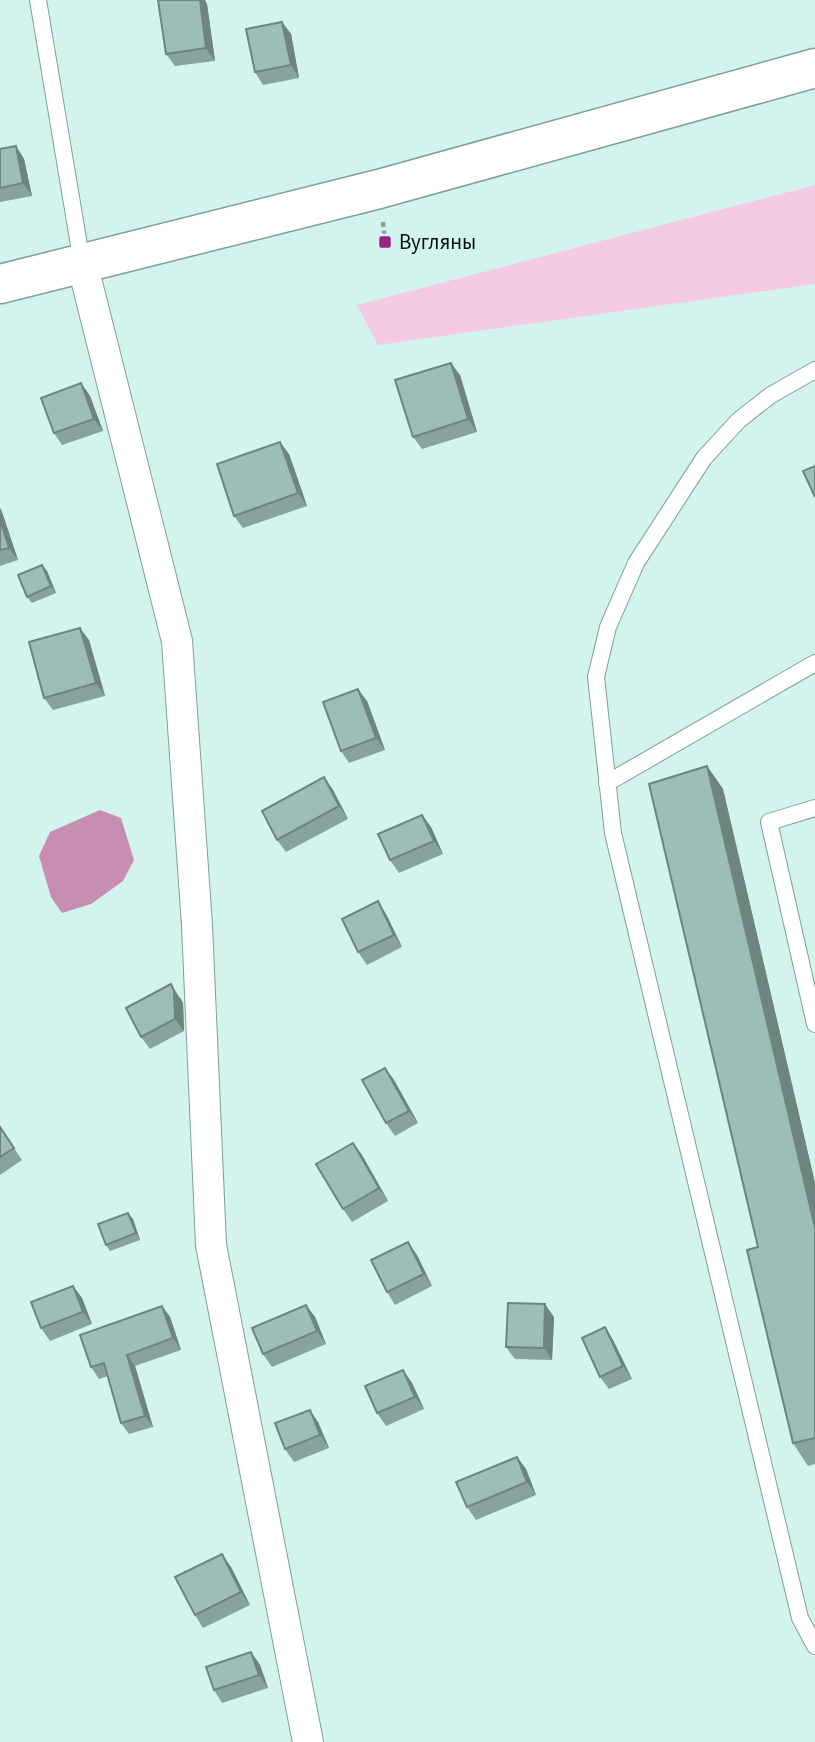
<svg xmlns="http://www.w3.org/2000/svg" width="815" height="1742" font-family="'Source Sans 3',sans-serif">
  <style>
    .green { fill: #f4cae5 }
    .water { fill: #c78db3 }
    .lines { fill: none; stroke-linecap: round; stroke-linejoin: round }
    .lane-casing { stroke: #7f9f98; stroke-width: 18 }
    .street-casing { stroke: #7f9f98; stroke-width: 32 }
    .secondary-casing { stroke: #7f9f98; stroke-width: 41 }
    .path { stroke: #89a39d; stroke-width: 4.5; stroke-dasharray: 5 3.5; stroke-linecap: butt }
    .lane { stroke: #fff; stroke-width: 16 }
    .street { stroke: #fff; stroke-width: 30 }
    .secondary { stroke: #fff; stroke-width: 38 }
    .wall { fill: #87a39d }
    .shaded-wall { fill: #6e857f }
    .building { fill: #9dbeb6; stroke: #6e857f; stroke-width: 2 }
    .poi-dot { fill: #9a237d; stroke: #d2f4ec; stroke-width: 2.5 }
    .labels { text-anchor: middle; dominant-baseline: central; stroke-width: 6; stroke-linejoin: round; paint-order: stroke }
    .poi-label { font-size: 21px; fill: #05100e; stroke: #d2f4ec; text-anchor: start }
  </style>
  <rect width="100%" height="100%" fill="#d2f4ec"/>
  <!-- green -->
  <polygon class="green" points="815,185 815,284 378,345 357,305"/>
  <!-- water -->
  <polygon class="water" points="100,810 121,818 134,860 123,881 91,904 62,913 51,897 39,856 50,832"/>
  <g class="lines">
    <!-- lane casing -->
    <g class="lane-casing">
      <g id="lane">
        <polyline points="38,0 82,263"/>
        <polyline points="815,370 771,395 739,420 704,458 636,563 608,627 596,677 613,833 800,1618 815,1646"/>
        <polyline points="607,783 815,663"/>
        <polyline points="815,808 769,822 815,1024"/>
      </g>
    </g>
    <!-- street casing -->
    <g class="street-casing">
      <polyline id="street" points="82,263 177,641 197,925 211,1245 308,1742"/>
    </g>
    <!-- secondary casing -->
    <g class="secondary-casing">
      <polyline id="secondary" points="0,284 379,189 815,68"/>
    </g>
    <!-- path -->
    <polyline class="path" points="383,222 385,242"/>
    <!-- lane -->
    <use href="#lane" class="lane"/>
    <!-- street -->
    <use href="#street" class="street"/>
    <!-- secondary -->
    <use href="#secondary" class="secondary"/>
  </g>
  <!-- wall -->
  <g class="wall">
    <polygon points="207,4 215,61 175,66 166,54"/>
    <polygon points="282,22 291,34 299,78 263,85 255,72"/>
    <polygon points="16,146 24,159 32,196 0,202 0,149"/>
    <polygon points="460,375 477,432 422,449 413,437"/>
    <polygon points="81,383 90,396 103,431 62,445 54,433"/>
    <polygon points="289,454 307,506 243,528 234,516"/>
    <polygon points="0,508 2,512 18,560 0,566"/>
    <polygon points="42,565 47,571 56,593 32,603 27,597"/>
    <polygon points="89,640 105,696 53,710 44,698"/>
    <polygon points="367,701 385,750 349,763 341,751"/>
    <polygon points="707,766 723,789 815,1183 815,1464 808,1466 793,1443 758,1247"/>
    <polygon points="324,777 333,790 348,819 286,852 277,840"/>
    <polygon points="422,815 431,827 443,854 399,873 390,860"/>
    <polygon points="386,914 402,947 367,965 358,952"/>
    <polygon points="180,997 183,1003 184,1031 150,1049 141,1037"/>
    <polygon points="385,1068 394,1080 418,1123 395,1136 386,1123"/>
    <polygon points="0,1127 22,1160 0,1175"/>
    <polygon points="353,1143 362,1155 388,1201 352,1222 343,1209"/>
    <polygon points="133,1219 140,1240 110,1251 106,1245"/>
    <polygon points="417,1255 432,1286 395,1305 387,1292"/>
    <polygon points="73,1286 82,1298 92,1324 50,1341 41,1328"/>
    <polygon points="306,1305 315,1317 326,1344 272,1367 263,1354"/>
    <polygon points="162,1306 170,1317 181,1350 135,1366 153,1427 129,1434 121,1423 108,1376 99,1379 91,1367"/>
    <polygon points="554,1317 552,1360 515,1359 506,1347"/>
    <polygon points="605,1327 613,1340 632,1379 609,1389 600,1377"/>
    <polygon points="403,1370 412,1383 424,1409 386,1426 377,1413"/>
    <polygon points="318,1422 329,1448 294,1462 285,1449"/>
    <polygon points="517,1457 526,1469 536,1495 476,1520 467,1507"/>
    <polygon points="231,1567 250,1605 203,1628 195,1615"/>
    <polygon points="251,1652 260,1665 268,1688 222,1703 214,1690"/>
  </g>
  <!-- shaded-wall -->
  <g class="shaded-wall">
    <polygon points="200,0 205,0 207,4 215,61 206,48"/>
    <polygon points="282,22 291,34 299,78 291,65"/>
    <polygon points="16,146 24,159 32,196 23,183"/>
    <polygon points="451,363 460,375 477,432 468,419"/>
    <polygon points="81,383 90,396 103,431 94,419"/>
    <polygon points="280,442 289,454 307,506 298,493"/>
    <polygon points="0,508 2,512 18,560 9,548 0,520"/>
    <polygon points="42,565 47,571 56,593 51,586"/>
    <polygon points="80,628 89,640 105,696 96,683"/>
    <polygon points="358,689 367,701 385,750 376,738"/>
    <polygon points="707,766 723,789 815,1183 815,1228"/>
    <polygon points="324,777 333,790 348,819 339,806"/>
    <polygon points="422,815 431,827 443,854 434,841"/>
    <polygon points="378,901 386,914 402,947 394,935"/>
    <polygon points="171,984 183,1003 184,1031 175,1019"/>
    <polygon points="385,1068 394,1080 418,1123 409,1111"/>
    <polygon points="353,1143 362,1155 388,1201 379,1188"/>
    <polygon points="128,1213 133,1219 140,1240 136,1233"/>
    <polygon points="408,1242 417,1255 432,1286 424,1274"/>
    <polygon points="73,1286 82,1298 92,1324 83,1312"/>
    <polygon points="545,1304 554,1317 552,1360 544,1348"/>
    <polygon points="306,1305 315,1317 326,1344 317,1331"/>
    <polygon points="162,1306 170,1317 181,1350 173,1338"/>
    <polygon points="605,1327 613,1340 632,1379 623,1366"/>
    <polygon points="127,1355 135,1366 153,1427 145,1416"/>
    <polygon points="403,1370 412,1383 424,1409 415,1397"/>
    <polygon points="310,1410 318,1422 329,1448 320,1435"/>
    <polygon points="517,1457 526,1469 536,1495 527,1482"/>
    <polygon points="222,1554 231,1567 250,1605 241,1592"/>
    <polygon points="251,1652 260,1665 268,1688 259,1675"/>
  </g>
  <!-- building -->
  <g class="building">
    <polygon points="158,0 200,0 206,48 166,54"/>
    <polygon points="282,22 291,65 255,72 246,29"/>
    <polygon points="16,146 23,183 0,188 0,149"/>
    <polygon points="451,363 468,419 413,437 395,380"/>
    <polygon points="81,383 94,419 54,433 41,398"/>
    <polygon points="280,442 298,493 234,516 217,464"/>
    <polygon points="815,466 815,497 803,471"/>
    <polygon points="0,520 9,548 0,550"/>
    <polygon points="42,565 51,586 27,597 18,575"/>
    <polygon points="80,628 96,683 44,698 29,642"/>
    <polygon points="358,689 376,738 341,751 323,702"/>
    <polygon points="707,766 815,1228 815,1438 793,1443 747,1250 758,1247 649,784"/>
    <polygon points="324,777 339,806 277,840 262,811"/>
    <polygon points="422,815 434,841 390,860 378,834"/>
    <polygon points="378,901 394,935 358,952 342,919"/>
    <polygon points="171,984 174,991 175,1019 141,1037 126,1008"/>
    <polygon points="385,1068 409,1111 386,1123 362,1080"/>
    <polygon points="0,1127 14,1148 0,1157"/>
    <polygon points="353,1143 379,1188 343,1209 316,1164"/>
    <polygon points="128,1213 136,1233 106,1245 98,1224"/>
    <polygon points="408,1242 424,1274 387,1292 371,1260"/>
    <polygon points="73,1286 83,1312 41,1328 31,1302"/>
    <polygon points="508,1303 545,1304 544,1348 506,1347"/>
    <polygon points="306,1305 317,1331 263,1354 252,1328"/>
    <polygon points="162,1306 173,1338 127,1355 145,1416 121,1423 104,1363 91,1367 80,1335"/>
    <polygon points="605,1327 623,1366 600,1377 582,1338"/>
    <polygon points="403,1370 415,1397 377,1413 365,1386"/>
    <polygon points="310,1410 320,1435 285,1449 275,1423"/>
    <polygon points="517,1457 527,1482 467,1507 456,1482"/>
    <polygon points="222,1554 241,1592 195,1615 175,1577"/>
    <polygon points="251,1652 259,1675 214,1690 206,1667"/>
  </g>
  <!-- markers -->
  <rect class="poi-dot" x="378" y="235" width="14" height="14" rx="3.5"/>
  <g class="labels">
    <!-- poi labels -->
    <g class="poi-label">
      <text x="399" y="242">Вугляны</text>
    </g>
  </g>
</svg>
